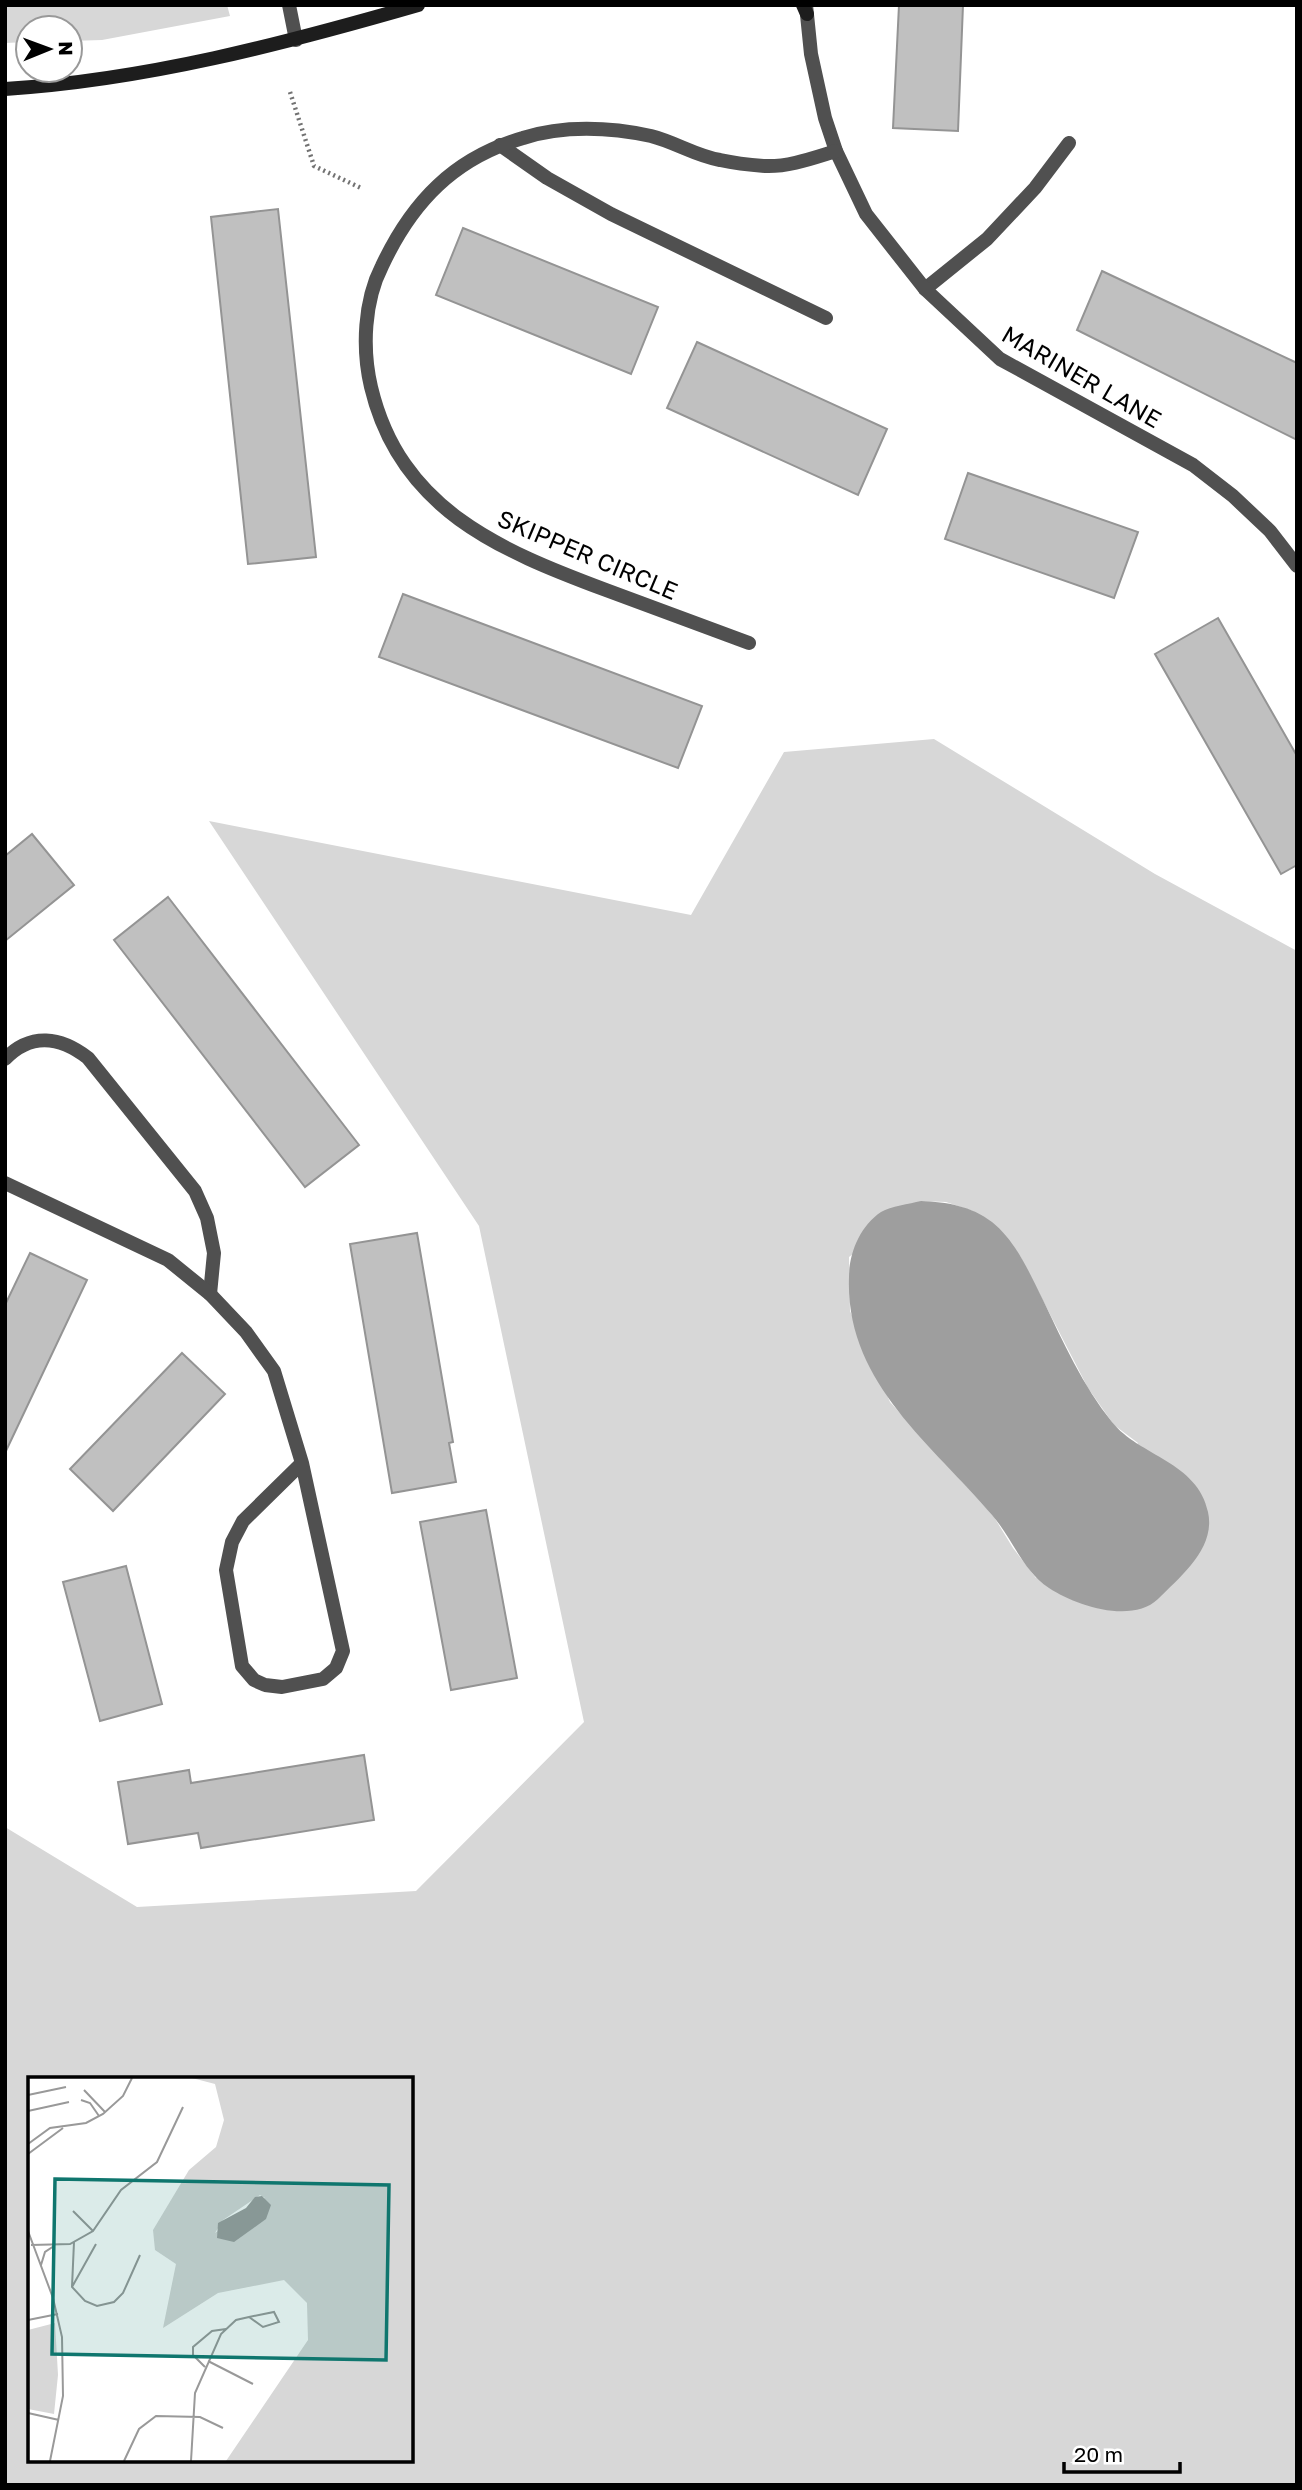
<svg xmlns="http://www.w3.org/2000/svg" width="1302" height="2490" font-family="'Golos Text',sans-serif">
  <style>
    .green { fill: #d7d7d7; fill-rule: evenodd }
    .water { fill: #9e9e9e }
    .building { fill: #c0c0c0; stroke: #949494; stroke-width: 2 }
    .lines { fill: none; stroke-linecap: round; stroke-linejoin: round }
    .path { stroke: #727272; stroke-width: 4.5; stroke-dasharray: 2 3.5; stroke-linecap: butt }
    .lane { stroke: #505050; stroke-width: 14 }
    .street { stroke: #505050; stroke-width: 14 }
    .secondary { stroke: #1d1d1d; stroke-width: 14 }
    .labels { text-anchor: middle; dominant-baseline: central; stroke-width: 5; stroke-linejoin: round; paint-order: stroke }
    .street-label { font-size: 24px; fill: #000; stroke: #fff }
    .inset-road { fill: none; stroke: #999; stroke-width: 2 }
    .view { fill: #0f766e; fill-opacity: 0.15; stroke: #0f766e; stroke-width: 3.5 }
    .inset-edge { fill: none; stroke: #000; stroke-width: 3.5 }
  </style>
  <rect width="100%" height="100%" fill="#fff"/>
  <!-- green -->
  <g class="green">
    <polygon points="5,5 227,5 230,16 102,40 70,41 70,28 28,28 28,42 5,43"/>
    <path d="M 934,739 L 1155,874 L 1297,951 L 1297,2485 L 5,2485 L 5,1827 L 137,1907 L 416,1891 L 584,1722 L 479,1226 L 209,821 L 691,915 L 784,752 ZM 921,1201 L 946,1202 L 973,1211 L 1020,1256 L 1088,1388 L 1114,1425 L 1138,1443 L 1036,1578 L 1013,1548 L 994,1517 L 890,1402 L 850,1311 L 849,1257 ZM 30,2079 L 411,2079 L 411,2460 L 30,2460 Z"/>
  </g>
  <!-- water -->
  <path class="water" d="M 921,1201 C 947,1202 971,1206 992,1222 C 1016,1241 1030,1274 1043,1300 C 1063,1342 1083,1386 1112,1422 C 1139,1456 1198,1462 1208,1512 C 1216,1548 1181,1576 1158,1599 C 1132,1624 1076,1606 1049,1588 C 1022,1570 1013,1539 992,1515 C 931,1443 845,1382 849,1277 C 849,1253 860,1226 881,1212 C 891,1206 909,1204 921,1201 Z"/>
  <!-- building -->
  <g class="building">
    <polygon points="899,5 963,5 958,131 893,128"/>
    <polygon points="278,209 316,557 248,564 211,217"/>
    <polygon points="463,228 658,307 631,374 436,295"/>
    <polygon points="1102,271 1297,363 1297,440 1077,330"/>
    <polygon points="697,342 887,429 858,495 667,408"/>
    <polygon points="968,473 1138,532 1114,598 945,539"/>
    <polygon points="403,594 702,706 678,768 379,657"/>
    <polygon points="1218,618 1297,756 1297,865 1281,874 1155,654"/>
    <polygon points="32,834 74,885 5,941 5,856"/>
    <polygon points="168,897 359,1145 305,1187 114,940"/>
    <polygon points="417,1233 453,1442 449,1443 456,1482 392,1493 350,1244"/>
    <polygon points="30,1253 87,1280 5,1453 5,1305"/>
    <polygon points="182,1353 225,1394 113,1511 70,1469"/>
    <polygon points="486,1510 517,1678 451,1690 420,1522"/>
    <polygon points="126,1566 162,1704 100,1721 63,1582"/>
    <polygon points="364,1755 374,1820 201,1848 198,1833 128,1844 118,1782 189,1770 191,1783"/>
  </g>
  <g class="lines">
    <!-- path -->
    <polyline class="path" points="290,92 314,166 361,188"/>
    <!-- lane -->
    <g class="lane">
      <polyline points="289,5 296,40"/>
      <polyline points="500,145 547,178 611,214 826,318"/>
      <polyline points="925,289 987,239 1035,188 1069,143"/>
      <path d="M 5,1059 C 31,1032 61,1037 88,1058 L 195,1191 L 207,1218 L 214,1253 L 210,1294"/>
    </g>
    <!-- street -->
    <g class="street">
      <polyline points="806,5 811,54 825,118 836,151 866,214 925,289 1000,359 1193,465 1233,496 1270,531 1297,566"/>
      <path d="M 749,643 C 701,625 654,608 606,590 C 499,550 400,509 371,387 C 362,349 364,301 382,266 C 412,202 454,158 523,138 C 563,125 610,127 651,136 C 675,142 696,156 720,160 C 734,163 751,165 765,166 C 789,167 813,158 836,151"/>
      <polyline points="5,1183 168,1260 210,1294 246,1332 274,1371 302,1463 343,1651 336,1668 323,1679 282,1687 265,1685 254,1680 242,1666 226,1570 232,1542 243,1521 302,1463"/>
    </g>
    <!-- secondary -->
    <g class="secondary">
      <polyline points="803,5 807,14"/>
      <path d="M 5,89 C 146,80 283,44 418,5"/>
    </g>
  </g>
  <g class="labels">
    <!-- street labels -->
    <g class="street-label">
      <text transform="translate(1082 376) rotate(30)">MARINER LANE</text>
      <text transform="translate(588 554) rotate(23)">SKIPPER CIRCLE</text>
    </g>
  </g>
  <!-- overview -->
  <g transform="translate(28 2077)">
    <rect width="385" height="385" fill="#fff"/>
    <path d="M 164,1 L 385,1 L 385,384 L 198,384 L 280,263 L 279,226 L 256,203 L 190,216 L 135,251 L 148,187 L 127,173 L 125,153 L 161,93 L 188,70 L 196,43 L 187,7 ZM 232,118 L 237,121 L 187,156 L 195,143 ZM 27,246 L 30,298 L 26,337 L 0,332 L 0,253 Z" fill="#d7d7d7" fill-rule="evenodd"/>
    <path d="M 234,119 L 243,128 L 238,142 L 206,165 L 189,161 L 190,146 L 218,131 L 227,120 Z" fill="#9e9e9e"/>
    <path class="inset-road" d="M 56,13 L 77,35M 0,18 L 38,10M 53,23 L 62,26 L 71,39M 0,34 L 41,25M 0,67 L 22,51 L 58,46 L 75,37 L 95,19 L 104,1M 0,77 L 35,51M 45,134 L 65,154M 0,154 L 25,221 L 34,260 L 35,319 L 22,384M 46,165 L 44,210 L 57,224 L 69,229 L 86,225 L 95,216 L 112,178M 3,168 L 42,167 L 65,154 L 93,113 L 129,85 L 155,30M 13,188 L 17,175 L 26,169M 44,210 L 68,167M 0,243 L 30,237M 180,284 L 225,307M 177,290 L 165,278 L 165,270 L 184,254 L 198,252M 0,336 L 31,343M 96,384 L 111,352 L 128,339 L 172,340 L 195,351M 163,384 L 167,316 L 193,257 L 208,243 L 221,240 L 246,235 L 251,245 L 235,250 L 221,240"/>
    <path class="view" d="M 27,102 L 361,108 L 358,283 L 24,277 Z"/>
    <rect width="385" height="385" class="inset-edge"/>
  </g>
  <!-- border -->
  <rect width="1302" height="2490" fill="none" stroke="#000000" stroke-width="14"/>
  <!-- north arrow -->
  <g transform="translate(49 49) rotate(89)"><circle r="33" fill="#ffffff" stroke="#999999" stroke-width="2"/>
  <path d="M0-5L12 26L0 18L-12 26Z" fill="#000000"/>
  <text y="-10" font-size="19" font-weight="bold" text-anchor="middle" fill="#000000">N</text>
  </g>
  <!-- scale -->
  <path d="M1064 2462v10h116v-10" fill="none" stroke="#000000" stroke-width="3.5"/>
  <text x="1074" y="2462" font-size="21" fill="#000000" stroke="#ffffff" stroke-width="5" paint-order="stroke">20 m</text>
</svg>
